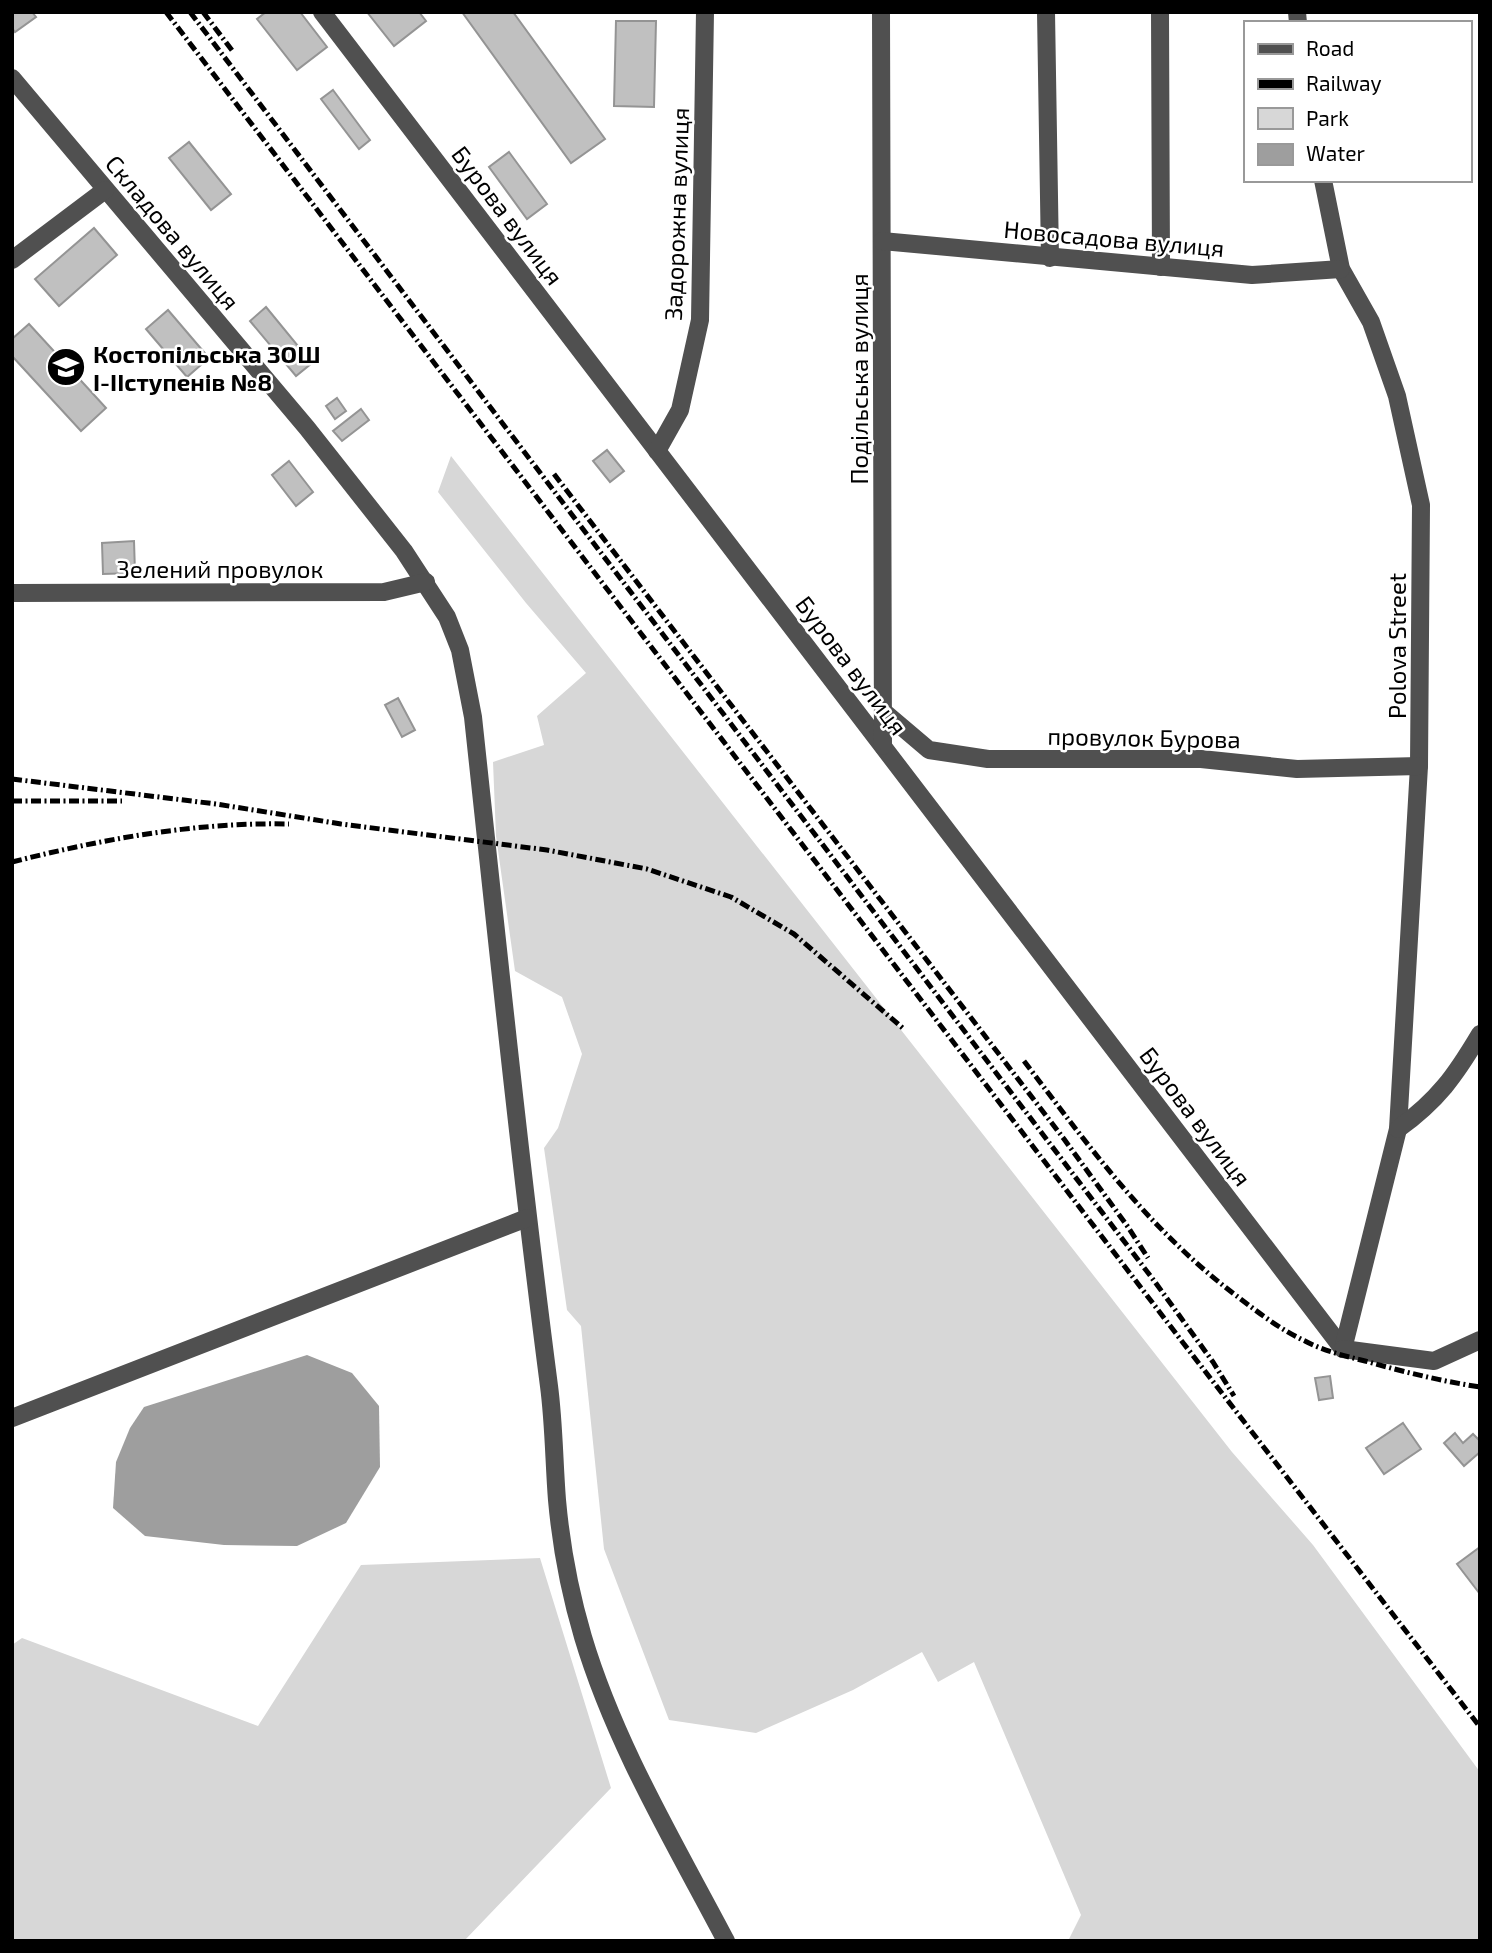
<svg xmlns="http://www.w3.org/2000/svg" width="1492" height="1953" font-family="'Exo 2',sans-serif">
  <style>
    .green { fill: #d7d7d7 }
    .water { fill: #9e9e9e }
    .building { fill: #c0c0c0; stroke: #949494; stroke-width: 2 }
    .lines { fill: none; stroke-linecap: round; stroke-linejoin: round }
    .minor { stroke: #505050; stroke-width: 18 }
    .rail { stroke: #000; stroke-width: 5; stroke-dasharray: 10 3.5 2 3.5; stroke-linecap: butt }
    .labels { text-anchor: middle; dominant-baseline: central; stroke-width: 5; stroke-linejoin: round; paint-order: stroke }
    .street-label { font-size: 24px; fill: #000; stroke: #fff }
    .poi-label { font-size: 24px; font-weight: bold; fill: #000; stroke: #fff; text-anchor: start }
  </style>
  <rect width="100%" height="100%" fill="#fff"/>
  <!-- green -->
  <g class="green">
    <polygon points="451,456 1232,1452 1313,1545 1480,1772 1480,1941 1068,1941 1081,1915 974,1662 938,1682 922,1652 853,1690 756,1733 669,1720 604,1549 581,1326 567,1310 544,1148 558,1128 582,1054 562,997 515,971 496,836 493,762 544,745 537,716 586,673 526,603 438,492"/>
    <polygon points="540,1558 611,1788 464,1941 12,1941 12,1645 22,1638 258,1726 361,1565"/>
  </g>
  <!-- water -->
  <polygon class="water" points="307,1355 352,1373 379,1406 380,1467 346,1523 297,1546 224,1545 145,1536 113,1508 116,1462 130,1428 144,1407"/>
  <!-- building -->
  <g class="building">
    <polygon points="12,12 32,12 36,17 15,32 12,28"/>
    <polygon points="266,12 300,12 327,47 297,70 257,19"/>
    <polygon points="367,12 419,12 426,21 394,46"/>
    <polygon points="462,12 513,12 605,139 571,163"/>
    <polygon points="616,21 656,21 654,107 614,106"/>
    <polygon points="333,90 370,140 359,149 321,99"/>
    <polygon points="189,142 231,194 211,210 169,158"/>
    <polygon points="509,152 547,204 527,219 489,167"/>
    <polygon points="94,228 117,255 59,306 35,279"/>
    <polygon points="266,307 312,363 296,376 250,321"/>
    <polygon points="168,310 209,358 187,377 146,329"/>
    <polygon points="29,324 106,408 81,431 12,356 12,339"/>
    <polygon points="337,398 346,411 335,419 326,406"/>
    <polygon points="361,409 369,420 342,441 333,431"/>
    <polygon points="607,450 624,471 610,482 593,461"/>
    <polygon points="289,461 313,492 296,506 272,475"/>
    <polygon points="134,541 135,573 103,574 102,543"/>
    <polygon points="398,698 415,730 402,737 385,705"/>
    <polygon points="1330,1376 1333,1398 1319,1400 1315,1378"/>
    <polygon points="1403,1423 1421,1449 1384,1474 1366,1448"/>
    <polygon points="1455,1433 1463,1443 1473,1434 1480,1441 1480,1452 1464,1466 1444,1443"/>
    <polygon points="1480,1547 1480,1594 1457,1564"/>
  </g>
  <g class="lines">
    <!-- minor -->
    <g class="minor">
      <polyline points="322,12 1343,1349"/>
      <polyline points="881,12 883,746"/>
      <polyline points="1046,12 1050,258"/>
      <polyline points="1160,12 1161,267"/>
      <polyline points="1297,12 1298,23"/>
      <path d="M 12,78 L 307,428 L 404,551 L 447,617 L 460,650 L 473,717 C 497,940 520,1163 549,1386 C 554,1424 554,1462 557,1500 C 561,1545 570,1593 583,1637 C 615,1744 674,1842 726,1941"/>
      <polyline points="1323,180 1341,269 1371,322 1397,396 1421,505 1419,766 1398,1129 1343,1349"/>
      <polyline points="882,241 1252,275 1341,269"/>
      <polyline points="12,260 105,190"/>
      <polyline points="657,451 680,410 700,320 705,12"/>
      <polyline points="12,593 384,592 426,582"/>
      <polyline points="883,711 929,750 988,759 1201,759 1297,769 1419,766"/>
      <path d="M 1398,1129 C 1438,1100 1455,1076 1480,1034"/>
      <polyline points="1343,1349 1434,1361 1480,1340"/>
      <polyline points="12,1418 527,1218"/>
    </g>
    <!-- rail -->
    <g class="rail">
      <polyline points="166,12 1184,1344 1480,1727"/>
      <polyline points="190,12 1155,1282 1213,1362 1234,1396"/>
      <polyline points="203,12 234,53"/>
      <polyline points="554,474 1064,1139 1128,1227 1148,1258"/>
      <polyline points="12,779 216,804 341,824 547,850 647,869 731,897 794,934 905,1030"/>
      <polyline points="12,801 122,801"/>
      <path d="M 12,862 C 103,839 195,822 289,824"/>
      <path d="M 1024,1061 C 1091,1149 1149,1230 1238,1297 C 1259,1313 1281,1330 1305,1341 C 1324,1351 1345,1356 1365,1361 C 1404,1372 1441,1381 1480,1387"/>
    </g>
  </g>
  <!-- icons -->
  <defs>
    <g id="school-disc" transform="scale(2.0125)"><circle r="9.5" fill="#000" stroke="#fff"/><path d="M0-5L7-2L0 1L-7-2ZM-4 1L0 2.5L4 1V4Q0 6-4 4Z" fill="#fff"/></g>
  </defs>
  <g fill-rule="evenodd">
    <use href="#school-disc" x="66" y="367"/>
  </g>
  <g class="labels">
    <!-- street labels -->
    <g class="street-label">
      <text transform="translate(676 214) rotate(-88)">Задорожна вулиця</text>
      <text transform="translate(508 215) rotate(53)">Бурова вулиця</text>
      <text transform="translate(173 232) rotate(50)">Складова вулиця</text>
      <text transform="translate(1114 238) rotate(5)">Новосадова вулиця</text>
      <text transform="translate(858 379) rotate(-90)">Подільська вулиця</text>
      <text x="220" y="568">Зелений провулок</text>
      <text transform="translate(1396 646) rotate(-90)">Polova Street</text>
      <text transform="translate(852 665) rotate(53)">Бурова вулиця</text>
      <text transform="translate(1144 737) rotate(1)">провулок Бурова</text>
      <text transform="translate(1196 1116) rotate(53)">Бурова вулиця</text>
    </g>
    <!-- poi labels -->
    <g class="poi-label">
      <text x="93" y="353">Костопільська ЗОШ<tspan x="93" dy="28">І-ІІступенів №8</tspan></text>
    </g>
  </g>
  <!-- border -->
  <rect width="1492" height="1953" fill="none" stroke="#000000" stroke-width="28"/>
  <!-- legend -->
  <rect x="1244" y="21" width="228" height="161" fill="#ffffff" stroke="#999999" stroke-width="2"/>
  <rect x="1258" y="44" width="35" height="10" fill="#505050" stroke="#999999" stroke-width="2"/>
  <text x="1306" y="56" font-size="21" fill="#000000">Road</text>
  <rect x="1258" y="79" width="35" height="10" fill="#000000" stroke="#999999" stroke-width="2"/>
  <text x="1306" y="91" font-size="21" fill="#000000">Railway</text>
  <rect x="1258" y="108" width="35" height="21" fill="#d7d7d7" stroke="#999999" stroke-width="2"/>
  <text x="1306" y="126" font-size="21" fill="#000000">Park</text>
  <rect x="1258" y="144" width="35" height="21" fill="#9e9e9e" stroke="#999999" stroke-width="2"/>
  <text x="1306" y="161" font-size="21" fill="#000000">Water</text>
</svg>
